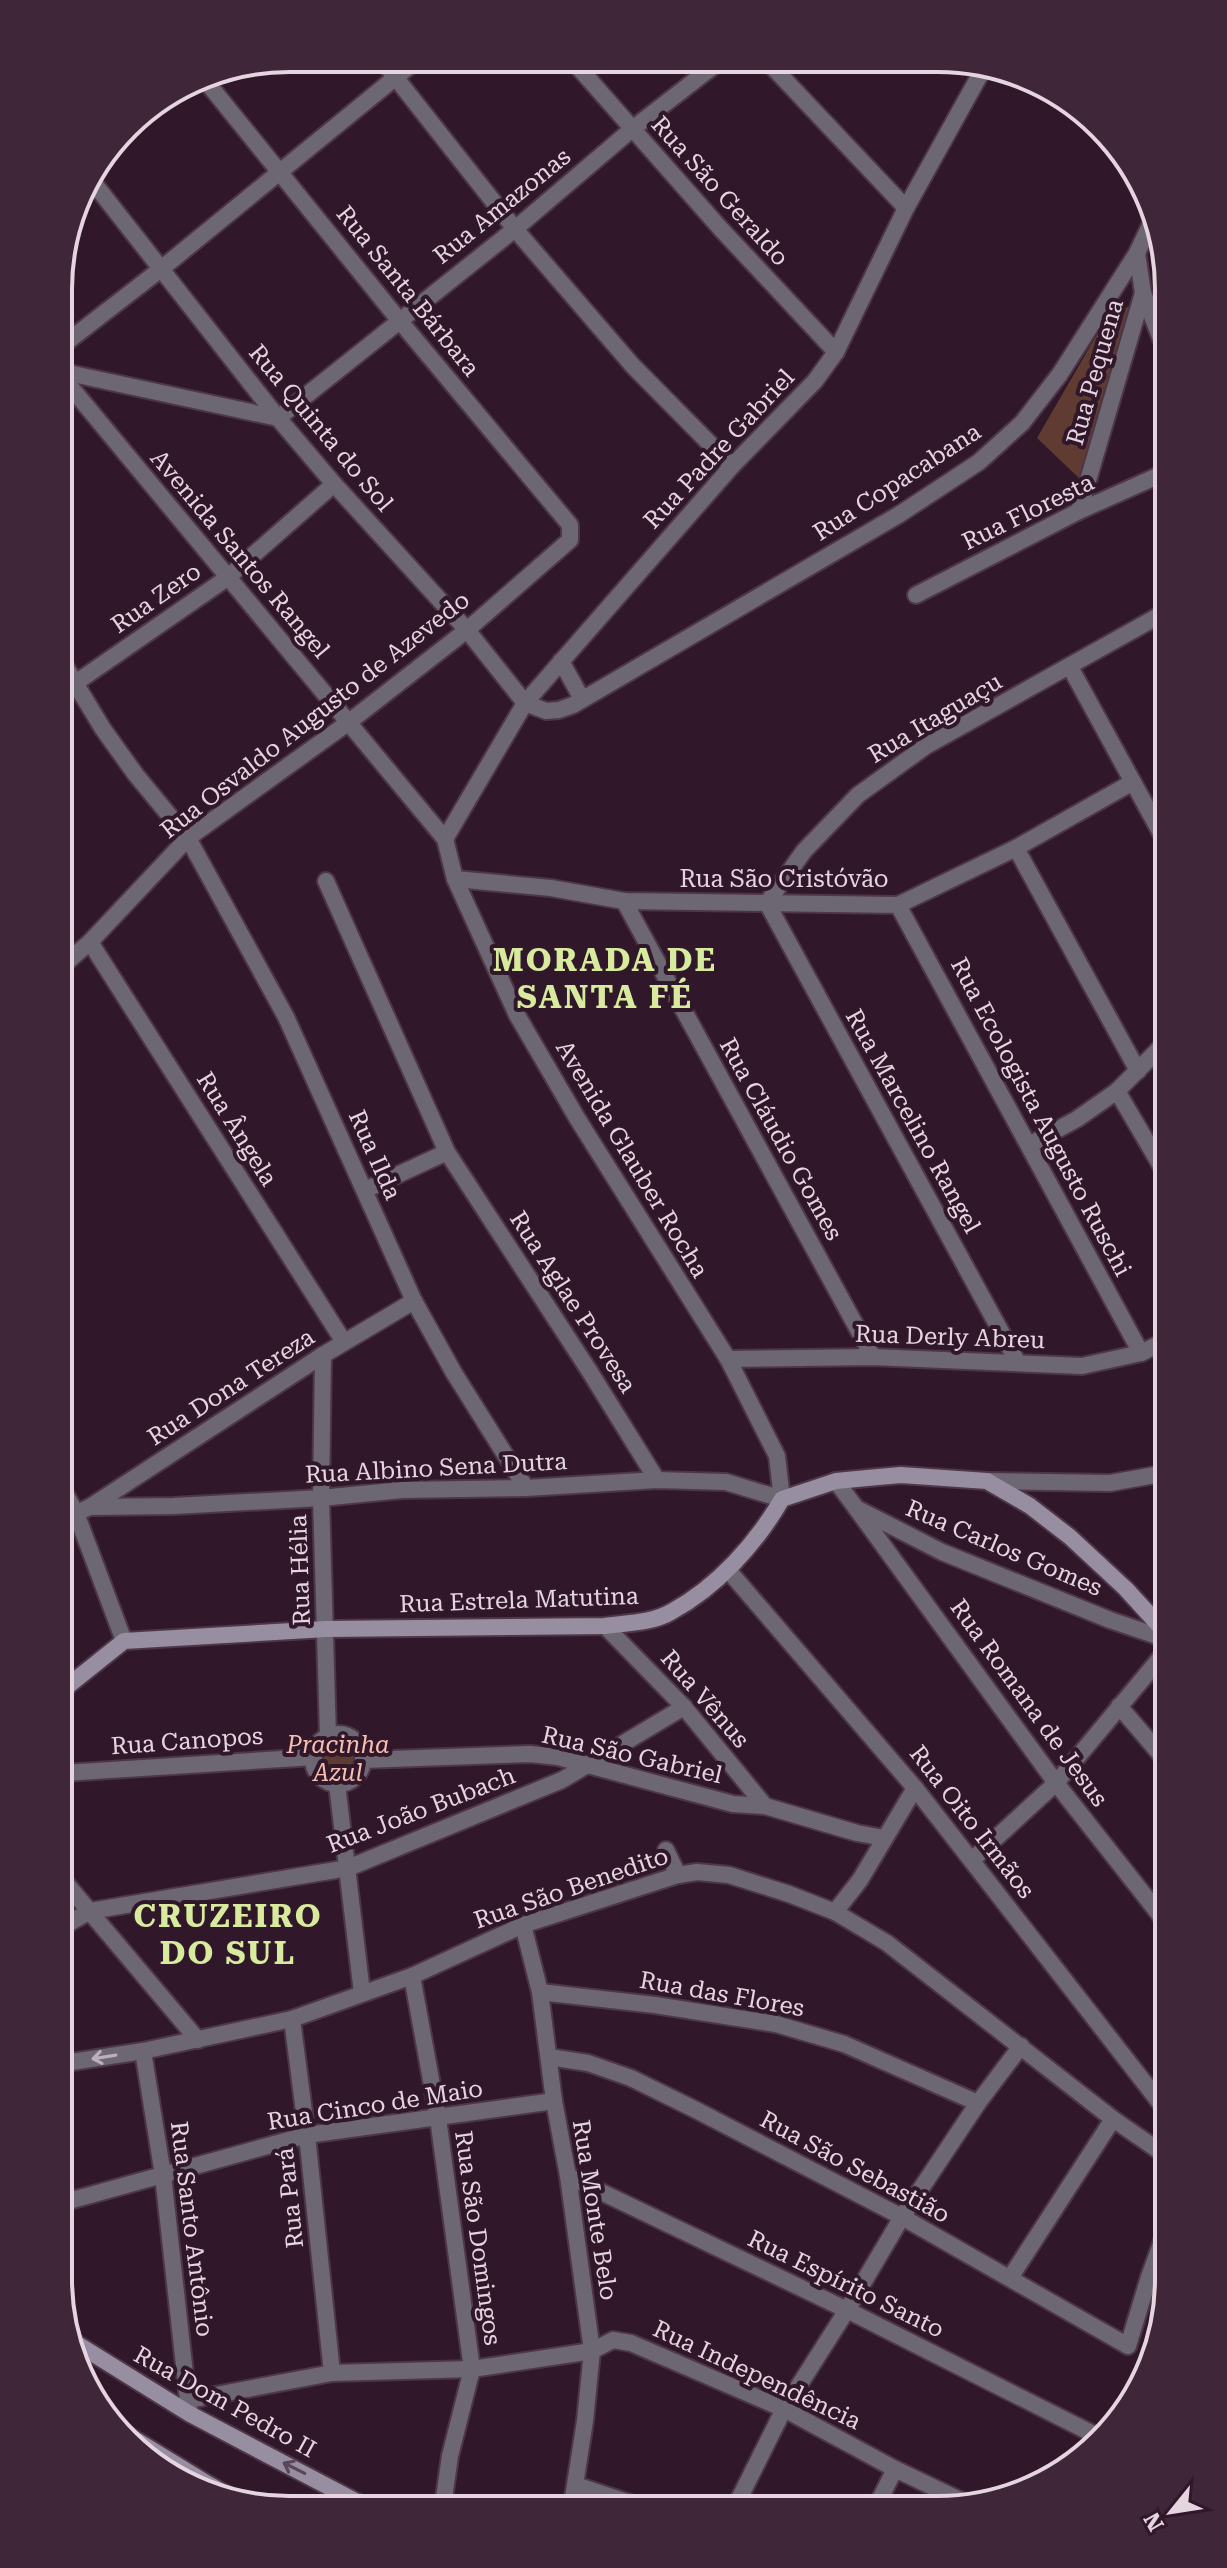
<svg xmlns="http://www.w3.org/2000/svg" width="1227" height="2568" font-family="'Roboto Serif',serif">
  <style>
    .green { fill: #603b32 }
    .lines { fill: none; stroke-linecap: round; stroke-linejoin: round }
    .street-casing { stroke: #4d3647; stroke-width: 20 }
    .secondary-casing { stroke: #4d3647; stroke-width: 20 }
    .primary-casing { stroke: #4d3647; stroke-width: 24 }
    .street { stroke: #6d6673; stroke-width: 16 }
    .secondary { stroke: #988ea2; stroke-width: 16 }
    .primary { stroke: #b9acc6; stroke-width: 20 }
    .oneway { stroke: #bcaeba }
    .oneway2 { stroke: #5a475a }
    .labels { text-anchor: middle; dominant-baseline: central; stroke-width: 8; stroke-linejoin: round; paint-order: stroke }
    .street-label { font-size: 24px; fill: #e6d5e0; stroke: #30182a }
    .park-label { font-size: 24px; font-style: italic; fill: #f8bfb1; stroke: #30182a }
    .district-label { font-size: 32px; font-weight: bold; letter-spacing: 2px; fill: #d8ea9e; stroke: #30182a }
    .rim { fill: none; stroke: #e6d5e0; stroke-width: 4 }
  </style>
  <rect width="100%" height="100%" fill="#30182a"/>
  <!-- green -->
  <g class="green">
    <polygon points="1130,306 1132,308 1081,480 1037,438 1103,324 1113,313"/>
    <circle cx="338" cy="1759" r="25"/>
  </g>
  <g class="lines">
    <!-- street casing -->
    <g class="street-casing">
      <g id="street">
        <polyline points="381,59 515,229 633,366 732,466"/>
        <polyline points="572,60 720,228 836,352"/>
        <polyline points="767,61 906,208"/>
        <polyline points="89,177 278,418 334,484 467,630 525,703 546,711 559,710 573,705 900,514 979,462 1022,423 1060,374 1137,253 1154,217"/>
        <polyline points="1137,253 1143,293 1161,339"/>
        <polyline points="59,348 161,269 418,59"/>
        <polyline points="59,371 278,418 515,229 631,130 720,61"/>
        <polyline points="59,373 445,839 455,879 517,1015 577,1118 728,1359 777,1456 782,1499 726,1482 657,1480 526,1488 402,1490 321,1498 174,1506 90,1507"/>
        <polyline points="1079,511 1143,293"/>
        <polyline points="916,595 1079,511 1162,474"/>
        <polyline points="60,658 103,729 136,775 188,838 286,1017 414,1301 454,1373 526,1488"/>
        <polyline points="561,661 582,699"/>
        <polyline points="1070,667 1163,837"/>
        <polyline points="74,684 227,578 334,484"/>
        <polyline points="445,839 525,703 732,466 815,381 836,352 906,208 986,64"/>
        <polyline points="1016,848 1138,1071"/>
        <polyline points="455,879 551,888 624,901 898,905 1016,848 1133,782"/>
        <polyline points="326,881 447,1152"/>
        <polyline points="624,901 873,1357"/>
        <polyline points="898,905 1141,1353"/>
        <polyline points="90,942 344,1342"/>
        <polyline points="61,967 90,942 188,838 349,722 467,630 570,540 570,525 399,320 201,75"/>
        <polyline points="1117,1091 1164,1171"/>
        <polyline points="1029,1145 1077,1119 1117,1091 1164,1044"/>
        <polyline points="365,1190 447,1152 590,1372 657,1480"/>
        <polyline points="323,1355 321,1498 328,1736"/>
        <polyline points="728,1359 873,1357 1082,1366 1141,1353 1165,1341"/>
        <polyline points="1018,1363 767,903 804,851 858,795 926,746 1162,614"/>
        <polyline points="836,1481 856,1508 942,1552 1110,1620 1166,1639"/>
        <polyline points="987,1481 1110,1483 1166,1473"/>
        <polyline points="63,1490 76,1513 124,1641"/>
        <polyline points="856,1508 1056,1783 1167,1924"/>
        <polyline points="76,1513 90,1507 323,1355 414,1301"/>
        <polyline points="728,1570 915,1788 1168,2113"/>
        <polyline points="605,1626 684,1707 765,1806"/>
        <polyline points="1119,1706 1167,1762"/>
        <circle cx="338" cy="1759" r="25"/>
        <polyline points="363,1760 530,1754 558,1757 733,1804 765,1806 857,1833 884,1838"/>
        <polyline points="64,1773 314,1757"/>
        <polyline points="337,1784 362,1993"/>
        <polyline points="666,1850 678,1875"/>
        <polyline points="972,1860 1056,1783 1166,1651"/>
        <polyline points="64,1881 198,2040"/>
        <polyline points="835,1912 860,1880 915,1788"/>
        <polyline points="523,1925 540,1992 554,2101 568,2176 592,2351 585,2421 572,2504"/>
        <polyline points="64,1926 90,1911 348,1868 562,1780 684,1707"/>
        <polyline points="412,1976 438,2118 472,2369 450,2456 443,2505"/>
        <polyline points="540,1992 655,2005 776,2024 844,2044 978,2103"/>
        <polyline points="292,2019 307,2135 332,2373"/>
        <polyline points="143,2051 163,2175 189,2410"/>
        <polyline points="549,2057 588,2063 631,2078 696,2110 902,2217 1128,2346 1149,2277 1168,2225"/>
        <polyline points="65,2063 143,2051 292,2019 412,1976 523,1925 678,1875 697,1872 729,1875 789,1894 835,1912 887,1943 1113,2119 1168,2157"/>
        <polyline points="568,2176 847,2310 1101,2438"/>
        <polyline points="65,2202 307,2135 554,2101"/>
        <polyline points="1010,2278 1113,2119"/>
        <polyline points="189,2400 332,2373 472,2369 592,2351 613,2340 631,2343 784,2409 895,2469 964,2502"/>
        <polyline points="576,2485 633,2504"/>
        <polyline points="737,2503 784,2409 847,2310 902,2217 978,2103 1021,2046"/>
        <polyline points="878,2503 895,2469"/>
      </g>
    </g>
    <!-- secondary casing -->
    <g class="secondary-casing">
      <g id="secondary">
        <path d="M 64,1689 L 124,1641 L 326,1629 L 605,1626 C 627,1623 652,1623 671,1612 C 717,1587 756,1544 782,1499 L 836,1481 L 878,1477 L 901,1475 L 987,1481 L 1030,1506 L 1070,1537 L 1126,1589 L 1166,1633"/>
        <polyline points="66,2337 190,2414 363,2505"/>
        <polyline points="123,2432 208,2484 247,2506"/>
      </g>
    </g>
    <!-- primary casing -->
    <g class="primary-casing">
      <polyline id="primary" points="1158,2338 1168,2285"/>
    </g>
    <!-- street -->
    <use href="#street" class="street"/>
    <!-- secondary -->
    <use href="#secondary" class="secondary"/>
    <!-- primary -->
    <use href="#primary" class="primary"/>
  </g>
  <!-- one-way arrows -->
  <defs><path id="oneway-shaft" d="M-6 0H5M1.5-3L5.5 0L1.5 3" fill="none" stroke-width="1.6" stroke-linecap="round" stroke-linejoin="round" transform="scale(2)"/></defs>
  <use class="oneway" href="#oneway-shaft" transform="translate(104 2057) rotate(171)"/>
  <use class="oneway2" href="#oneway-shaft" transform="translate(294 2468) rotate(-153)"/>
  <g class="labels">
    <!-- street labels -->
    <g class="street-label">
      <text transform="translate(720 191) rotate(48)">Rua São Geraldo</text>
      <text transform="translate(502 206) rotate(-39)">Rua Amazonas</text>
      <text transform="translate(408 291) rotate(51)">Rua Santa Bárbara</text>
      <text transform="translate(1095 372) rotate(-74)">Rua Pequena</text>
      <text transform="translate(321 428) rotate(50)">Rua Quinta do Sol</text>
      <text transform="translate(719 449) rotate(-47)">Rua Padre Gabriel</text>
      <text transform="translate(897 482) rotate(-33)">Rua Copacabana</text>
      <text transform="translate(1028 512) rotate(-26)">Rua Floresta</text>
      <text transform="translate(240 554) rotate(50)">Avenida Santos Rangel</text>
      <text transform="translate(156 598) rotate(-35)">Rua Zero</text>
      <text transform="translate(315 715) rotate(-38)">Rua Osvaldo Augusto de Azevedo</text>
      <text transform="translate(935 718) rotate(-31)">Rua Itaguaçu</text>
      <text x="784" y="879">Rua São Cristóvão</text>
      <text transform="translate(1041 1117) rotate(62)">Rua Ecologista Augusto Ruschi</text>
      <text transform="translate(913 1121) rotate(61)">Rua Marcelino Rangel</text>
      <text transform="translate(237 1129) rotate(58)">Rua Ângela</text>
      <text transform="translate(781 1139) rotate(61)">Rua Cláudio Gomes</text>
      <text transform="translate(375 1155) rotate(66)">Rua Ilda</text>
      <text transform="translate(632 1159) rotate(59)">Avenida Glauber Rocha</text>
      <text transform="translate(573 1302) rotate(57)">Rua Aglae Provesa</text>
      <text transform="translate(950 1337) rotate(2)">Rua Derly Abreu</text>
      <text transform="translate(231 1387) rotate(-33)">Rua Dona Tereza</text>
      <text transform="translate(436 1468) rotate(-3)">Rua Albino Sena Dutra</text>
      <text transform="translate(1004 1548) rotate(23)">Rua Carlos Gomes</text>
      <text transform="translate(300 1570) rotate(-92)">Rua Hélia</text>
      <text transform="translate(519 1600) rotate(-2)">Rua Estrela Matutina</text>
      <text transform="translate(705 1699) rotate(49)">Rua Vênus</text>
      <text transform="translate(1029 1703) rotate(54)">Rua Romana de Jesus</text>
      <text transform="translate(187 1741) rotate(-4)">Rua Canopos</text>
      <text transform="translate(632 1755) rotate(13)">Rua São Gabriel</text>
      <text transform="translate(421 1810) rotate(-21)">Rua João Bubach</text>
      <text transform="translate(972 1822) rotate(52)">Rua Oito Irmãos</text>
      <text transform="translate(571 1888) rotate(-19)">Rua São Benedito</text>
      <text transform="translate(722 1994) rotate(10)">Rua das Flores</text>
      <text transform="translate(375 2105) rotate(-9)">Rua Cinco de Maio</text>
      <text transform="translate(855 2167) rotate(28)">Rua São Sebastião</text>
      <text transform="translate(290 2198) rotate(-96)">Rua Pará</text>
      <text transform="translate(595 2210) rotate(81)">Rua Monte Belo</text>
      <text transform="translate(192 2229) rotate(83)">Rua Santo Antônio</text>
      <text transform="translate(478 2238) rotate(82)">Rua São Domingos</text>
      <text transform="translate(846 2284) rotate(26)">Rua Espírito Santo</text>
      <text transform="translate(757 2375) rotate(25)">Rua Independência</text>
      <text transform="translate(225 2402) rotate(29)">Rua Dom Pedro II</text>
    </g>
    <!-- park labels -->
    <g class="park-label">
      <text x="338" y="1745">Pracinha<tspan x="338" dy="28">Azul</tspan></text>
    </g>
    <!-- district labels -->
    <g class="district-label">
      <text x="605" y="960">MORADA DE<tspan x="605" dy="37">SANTA FÉ</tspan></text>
      <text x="228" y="1916">CRUZEIRO<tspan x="228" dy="37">DO SUL</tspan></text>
    </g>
  </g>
  <!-- crop -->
  <path d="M0 0H1227V2568H0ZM289 72H938A217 217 0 0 1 1155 289V2279A217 217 0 0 1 938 2496H289A217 217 0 0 1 72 2279V289A217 217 0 0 1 289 72Z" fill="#3f2739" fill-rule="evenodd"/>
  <path class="rim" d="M289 72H938A217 217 0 0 1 1155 289V2279A217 217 0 0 1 938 2496H289A217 217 0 0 1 72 2279V289A217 217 0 0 1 289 72Z"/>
  <!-- north arrow -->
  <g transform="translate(1171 2512) rotate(240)" stroke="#30182a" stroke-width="6" paint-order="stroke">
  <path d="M0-6L14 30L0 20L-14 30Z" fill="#e6d5e0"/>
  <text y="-12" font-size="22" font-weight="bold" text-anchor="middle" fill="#e6d5e0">N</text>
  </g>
</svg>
